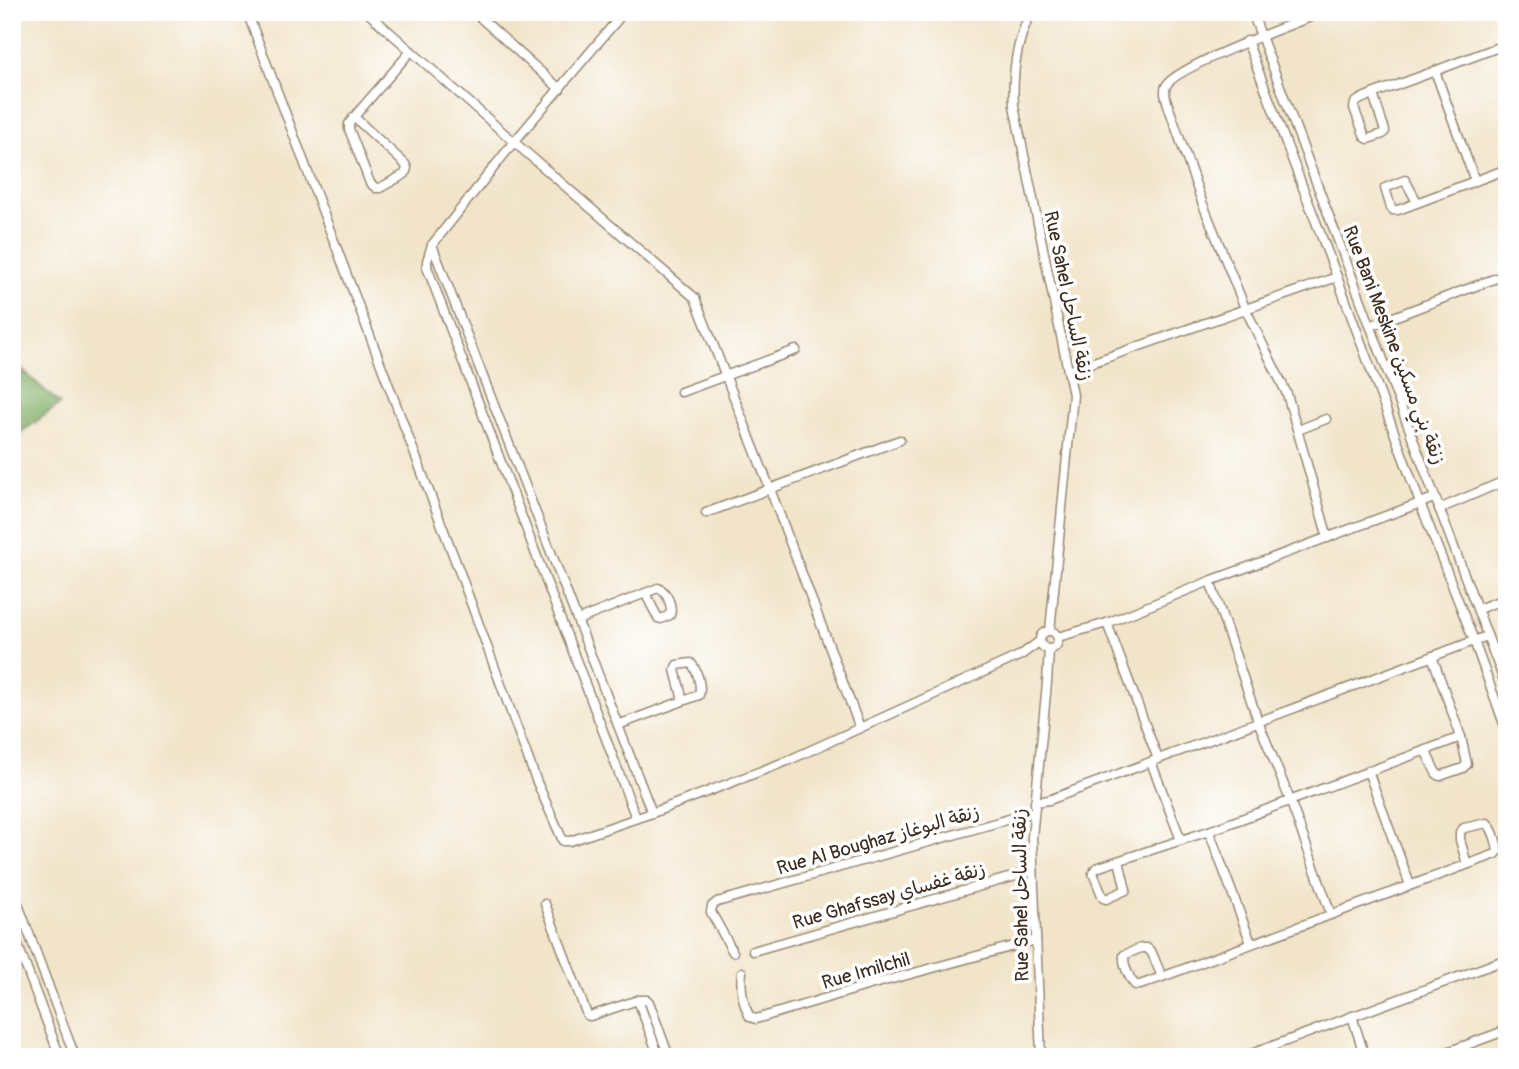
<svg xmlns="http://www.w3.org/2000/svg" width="1519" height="1069" font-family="Pangolin,'Playpen Sans Arabic',sans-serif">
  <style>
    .forest { fill: #82ae66; stroke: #5e6c42; stroke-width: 2 }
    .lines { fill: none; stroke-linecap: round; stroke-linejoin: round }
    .minor-casing { stroke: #968774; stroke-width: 11 }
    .minor { stroke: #fff; stroke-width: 8 }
    .labels { text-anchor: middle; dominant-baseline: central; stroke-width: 7; stroke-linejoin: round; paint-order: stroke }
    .street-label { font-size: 19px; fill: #3b2a1e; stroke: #fff }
  </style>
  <rect width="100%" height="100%" fill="#fff"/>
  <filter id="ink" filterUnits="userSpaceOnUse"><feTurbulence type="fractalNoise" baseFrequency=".0143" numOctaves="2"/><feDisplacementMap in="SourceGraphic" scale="14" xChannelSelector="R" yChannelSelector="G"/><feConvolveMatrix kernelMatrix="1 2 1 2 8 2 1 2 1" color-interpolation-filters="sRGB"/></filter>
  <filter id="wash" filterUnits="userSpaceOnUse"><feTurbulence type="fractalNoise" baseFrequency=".00686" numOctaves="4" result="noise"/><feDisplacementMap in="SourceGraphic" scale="28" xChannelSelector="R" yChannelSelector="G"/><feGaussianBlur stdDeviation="1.57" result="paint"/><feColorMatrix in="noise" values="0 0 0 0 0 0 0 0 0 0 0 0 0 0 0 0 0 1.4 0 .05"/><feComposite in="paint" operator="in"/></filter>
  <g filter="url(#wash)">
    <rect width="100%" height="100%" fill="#f1e4c9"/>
    <!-- forest -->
    <polygon class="forest" points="12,361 60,404 12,439"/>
  </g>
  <g filter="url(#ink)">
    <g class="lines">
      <!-- minor casing -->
      <g class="minor-casing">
        <g id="minor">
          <polyline points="247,12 460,573 536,780 563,841 570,841 652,813 787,761 1021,655 1040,641"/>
          <polyline points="367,12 514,142 695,298 770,489 860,728"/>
          <polyline points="474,12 560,89"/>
          <polyline points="624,12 514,142 432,245 427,261 427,267 636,818"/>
          <path d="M 1031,12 C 1016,42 1012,74 1014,106 L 1073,395 L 1050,631"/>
          <polyline points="1252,12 1507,688"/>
          <path d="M 1323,12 C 1298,22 1174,67 1166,86 C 1163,93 1167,101 1169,108 L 1202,202 L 1245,308 L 1287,394 L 1328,538"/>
          <polyline points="1504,12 1507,19"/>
          <polyline points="1247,41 1337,277 1420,503 1474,641 1507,732"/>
          <polyline points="1435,71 1475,181"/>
          <path d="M 1373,94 L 1385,131 L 1383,134 L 1368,139 L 1365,137 L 1354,108 L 1355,103 C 1366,94 1386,90 1400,84 C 1436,71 1471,57 1507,44"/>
          <polygon points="354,117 405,164 407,168 405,174 380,188 376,188 370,183 349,129 349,124"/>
          <polyline points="354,117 411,51"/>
          <polyline points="1417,202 1405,180 1385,188 1391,208 1393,210 1398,210 1507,169"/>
          <polyline points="432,245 652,813"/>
          <polyline points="1370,326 1507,274"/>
          <polyline points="1068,371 1337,277"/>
          <polyline points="681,392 796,350"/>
          <polyline points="1298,430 1326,419"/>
          <polyline points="1439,509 1507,480"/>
          <polyline points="706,513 900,440"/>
          <polyline points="1210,581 1258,721 1290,800 1331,914"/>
          <polyline points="1478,609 1507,598"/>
          <path d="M 578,620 L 658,588 C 667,591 673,607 670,615 L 661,619 L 658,618 L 645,593"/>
          <polyline points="1107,623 1158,759"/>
          <circle cx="1049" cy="640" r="9"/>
          <polyline points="1058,637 1107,623 1210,581 1434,498"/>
          <path d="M 618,725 L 699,695 C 702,686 697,670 691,663 L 677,665 L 675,670 L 683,700"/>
          <polyline points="1425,750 1436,773 1440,776 1463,768 1467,764 1461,737 1432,656"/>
          <polyline points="1151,762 1181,840"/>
          <polyline points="1368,771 1410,885"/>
          <polyline points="1035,802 1049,800 1487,636"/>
          <polyline points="1209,831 1251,943"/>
          <polyline points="1119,861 1126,890 1106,899 1103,898 1093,873 1096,868 1209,831 1461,737"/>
          <polyline points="12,888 75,1057"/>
          <polyline points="545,904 587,1015 590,1016 638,1000 647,1000 649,1002 669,1057"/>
          <polyline points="12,930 60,1057"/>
          <polyline points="753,951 1033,871"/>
          <polyline points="733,952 711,912 712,906 717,902 1034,812"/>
          <path d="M 742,972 C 740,987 743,1005 750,1017 L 756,1019 L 870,985 L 1036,940"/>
          <path d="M 1162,977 L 1152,953 L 1147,948 L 1141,948 L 1124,955 C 1123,965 1129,978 1135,985 L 1140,985 L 1496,854 L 1498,851 C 1497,842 1493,829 1487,823 L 1464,828 L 1460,832 L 1460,840 L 1467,864"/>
          <polyline points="638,1000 659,1057"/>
          <polyline points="1352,1016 1365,1057"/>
          <polyline points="1041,1057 1032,837 1047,683 1049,649"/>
          <polyline points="1243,1057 1507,959"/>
          <polyline points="1434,1057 1507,1030"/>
        </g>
      </g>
      <!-- minor -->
      <use href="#minor" class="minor"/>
    </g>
  </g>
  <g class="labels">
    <!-- street labels -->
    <g class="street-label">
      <text transform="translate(1068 296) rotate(78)">Rue Sahel زنقة الساحل</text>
      <text transform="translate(1394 345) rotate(69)">Rue Bani Meskine زنقة بني مسكين</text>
      <text transform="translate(878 840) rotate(-16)">Rue Al Boughaz زنقة البوغاز</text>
      <text transform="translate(1021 895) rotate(-91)">Rue Sahel زنقة الساحل</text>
      <text transform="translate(889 896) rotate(-16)">Rue Ghafssay زنقة غفساي</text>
      <text transform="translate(866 971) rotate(-16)">Rue Imilchil</text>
    </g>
  </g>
  <!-- margin -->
  <rect width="1519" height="1069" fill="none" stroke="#fff" stroke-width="42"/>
</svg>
